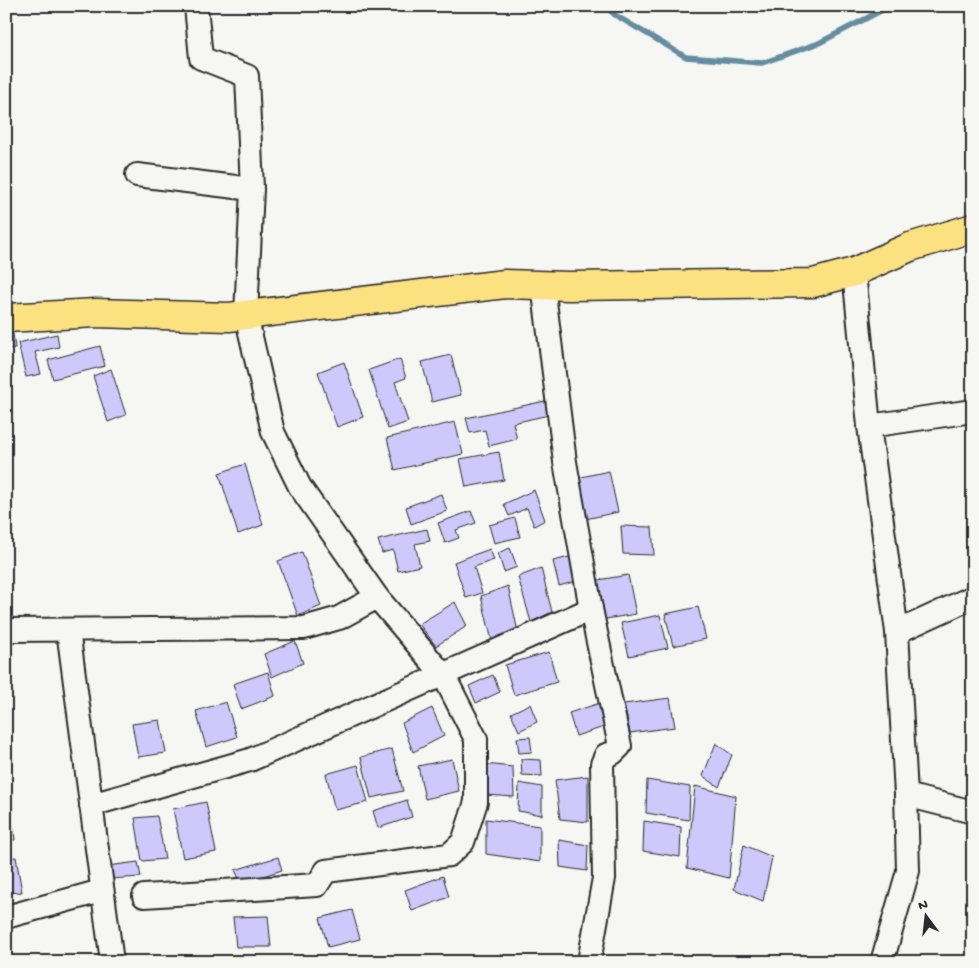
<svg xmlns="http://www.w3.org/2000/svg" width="979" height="968" font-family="'Gochi Hand',sans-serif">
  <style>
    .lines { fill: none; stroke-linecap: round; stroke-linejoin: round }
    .stream { stroke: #658da0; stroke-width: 5.5 }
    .building { fill: #cfc8fb; stroke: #2b2b2b }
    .minor-casing { stroke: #2b2b2b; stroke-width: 26 }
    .major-casing { stroke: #2b2b2b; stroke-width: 31 }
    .minor { stroke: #f6f6f2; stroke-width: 22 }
    .major { stroke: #fbe180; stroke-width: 28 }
  </style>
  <rect width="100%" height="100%" fill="#f6f6f2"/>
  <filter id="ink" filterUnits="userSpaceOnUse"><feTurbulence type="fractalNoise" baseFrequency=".02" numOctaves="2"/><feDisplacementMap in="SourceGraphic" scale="10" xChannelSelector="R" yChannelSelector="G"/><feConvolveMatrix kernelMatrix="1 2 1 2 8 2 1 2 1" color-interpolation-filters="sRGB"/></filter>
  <g filter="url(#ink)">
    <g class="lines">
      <!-- stream -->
      <polyline class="stream" points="605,6 615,15 686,57 762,63 819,43 890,6"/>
    </g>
    <!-- building -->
    <g class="building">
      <polygon points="13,334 15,348 6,349 6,335"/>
      <polygon points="57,334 59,347 35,352 41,374 26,377 18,343"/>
      <polygon points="100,346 105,366 53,379 48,360"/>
      <polygon points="451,355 461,395 432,402 422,362"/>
      <polygon points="400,359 406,378 395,382 408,422 388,429 369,370"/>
      <polygon points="344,362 363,417 337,427 318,372"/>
      <polygon points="111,369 126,415 108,422 93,376"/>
      <polygon points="550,400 553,414 513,423 517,439 489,446 485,430 470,433 466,418"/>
      <polygon points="455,422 463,454 395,470 387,438"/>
      <polygon points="499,452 504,480 466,487 460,459"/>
      <polygon points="245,464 263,525 238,534 219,473"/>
      <polygon points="609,471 618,512 581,520 572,479"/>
      <polygon points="534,490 545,520 534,526 527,508 509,516 504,504"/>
      <polygon points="441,494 447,511 411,524 406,507"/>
      <polygon points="471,511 476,523 456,530 459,538 445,543 438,523"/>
      <polygon points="515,518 520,537 494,543 489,525"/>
      <polygon points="621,526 652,527 654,555 623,554"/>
      <polygon points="427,529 430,541 415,544 420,566 398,571 393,550 382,553 378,540"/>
      <polygon points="510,548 517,567 504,572 498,553"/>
      <polygon points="490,549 494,560 474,567 482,593 466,598 454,562"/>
      <polygon points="302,552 321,606 298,616 278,561"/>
      <polygon points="578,555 584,579 559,586 553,561"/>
      <polygon points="541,568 552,612 531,622 518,577"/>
      <polygon points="628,575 636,614 600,620 592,581"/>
      <polygon points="508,586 518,632 492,641 481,596"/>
      <polygon points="455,602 467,626 436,646 419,624"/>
      <polygon points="698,607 706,639 673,646 665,614"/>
      <polygon points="660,615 668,648 629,656 621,623"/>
      <polygon points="295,641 303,663 272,677 264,654"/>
      <polygon points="549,652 557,682 514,695 505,665"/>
      <polygon points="268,672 275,696 241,709 233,684"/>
      <polygon points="493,675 500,692 476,703 469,686"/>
      <polygon points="670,698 675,727 630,733 624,704"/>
      <polygon points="226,702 237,737 206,747 196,711"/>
      <polygon points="600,703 607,726 576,736 569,713"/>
      <polygon points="530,704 537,722 519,731 511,713"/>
      <polygon points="432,708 444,736 413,752 402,723"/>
      <polygon points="160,720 166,753 138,757 132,724"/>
      <polygon points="530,737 532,752 519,753 517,738"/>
      <polygon points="716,743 732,755 719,787 703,776"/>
      <polygon points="392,749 403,791 371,798 361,757"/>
      <polygon points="452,759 459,791 425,799 418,766"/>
      <polygon points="521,759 541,760 542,776 522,775"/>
      <polygon points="485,764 513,767 514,797 486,795"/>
      <polygon points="358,765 368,802 335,810 326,774"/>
      <polygon points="588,776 588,822 560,819 555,780"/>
      <polygon points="6,779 10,779 12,810 6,810"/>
      <polygon points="647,780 690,787 689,820 646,813"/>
      <polygon points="519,783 542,787 542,815 518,811"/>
      <polygon points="695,786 736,796 729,878 687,868"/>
      <polygon points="407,800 412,817 378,828 373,811"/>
      <polygon points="206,802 216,852 183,858 173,809"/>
      <polygon points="157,816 165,859 142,861 135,818"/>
      <polygon points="6,818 12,818 15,840 6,840"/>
      <polygon points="486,819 540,826 540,862 486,854"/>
      <polygon points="644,821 681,827 680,857 643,851"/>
      <polygon points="559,840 588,845 587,871 560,867"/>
      <polygon points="744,845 772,857 763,901 734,889"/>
      <polygon points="16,857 22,892 6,893 6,858"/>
      <polygon points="278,857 282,870 241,883 235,870"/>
      <polygon points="138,862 141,877 109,879 107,866"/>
      <polygon points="443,876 449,897 412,911 405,890"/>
      <polygon points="352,910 360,939 328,947 320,918"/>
      <polygon points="268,916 271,947 236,947 233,917"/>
    </g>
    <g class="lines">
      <!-- minor casing -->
      <g class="minor-casing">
        <g id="minor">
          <polyline points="137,175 252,189"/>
          <polyline points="854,272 869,426 897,632 906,795 908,871 882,962"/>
          <polyline points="543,285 565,462 591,609 620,746 613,753 606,755 602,764 604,878 589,962"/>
          <polyline points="869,426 973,411"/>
          <polyline points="6,630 304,628 339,618 377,597"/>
          <polyline points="68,630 112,962"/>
          <polyline points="897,632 973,597"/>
          <polyline points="906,795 973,812"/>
          <polyline points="91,805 250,760 591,609"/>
          <polyline points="144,896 317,885 326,871 449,855 463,842 476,802 476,739 444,676 377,597 300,487 273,432 246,315 252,189 247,76 201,58 196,6"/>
          <polyline points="6,917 101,891"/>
        </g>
      </g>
      <!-- major casing -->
      <g class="major-casing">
        <polyline id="major" points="6,318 96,313 229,317 505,284 569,286 813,283 854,272 910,247 973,228"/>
      </g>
      <!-- minor -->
      <use href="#minor" class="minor"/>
      <!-- major -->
      <use href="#major" class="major"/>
    </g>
  </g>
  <!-- margin -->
  <rect width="979" height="968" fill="none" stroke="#f6f6f2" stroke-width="25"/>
  <rect x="12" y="12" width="954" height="943" fill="none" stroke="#2b2b2b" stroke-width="2" filter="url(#ink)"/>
  <!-- north arrow -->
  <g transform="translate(926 916) rotate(345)" stroke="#f6f6f2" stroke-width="4" paint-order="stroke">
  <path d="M0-4L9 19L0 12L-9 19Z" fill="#2b2b2b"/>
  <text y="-8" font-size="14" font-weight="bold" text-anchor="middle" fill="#2b2b2b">N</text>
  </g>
</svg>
